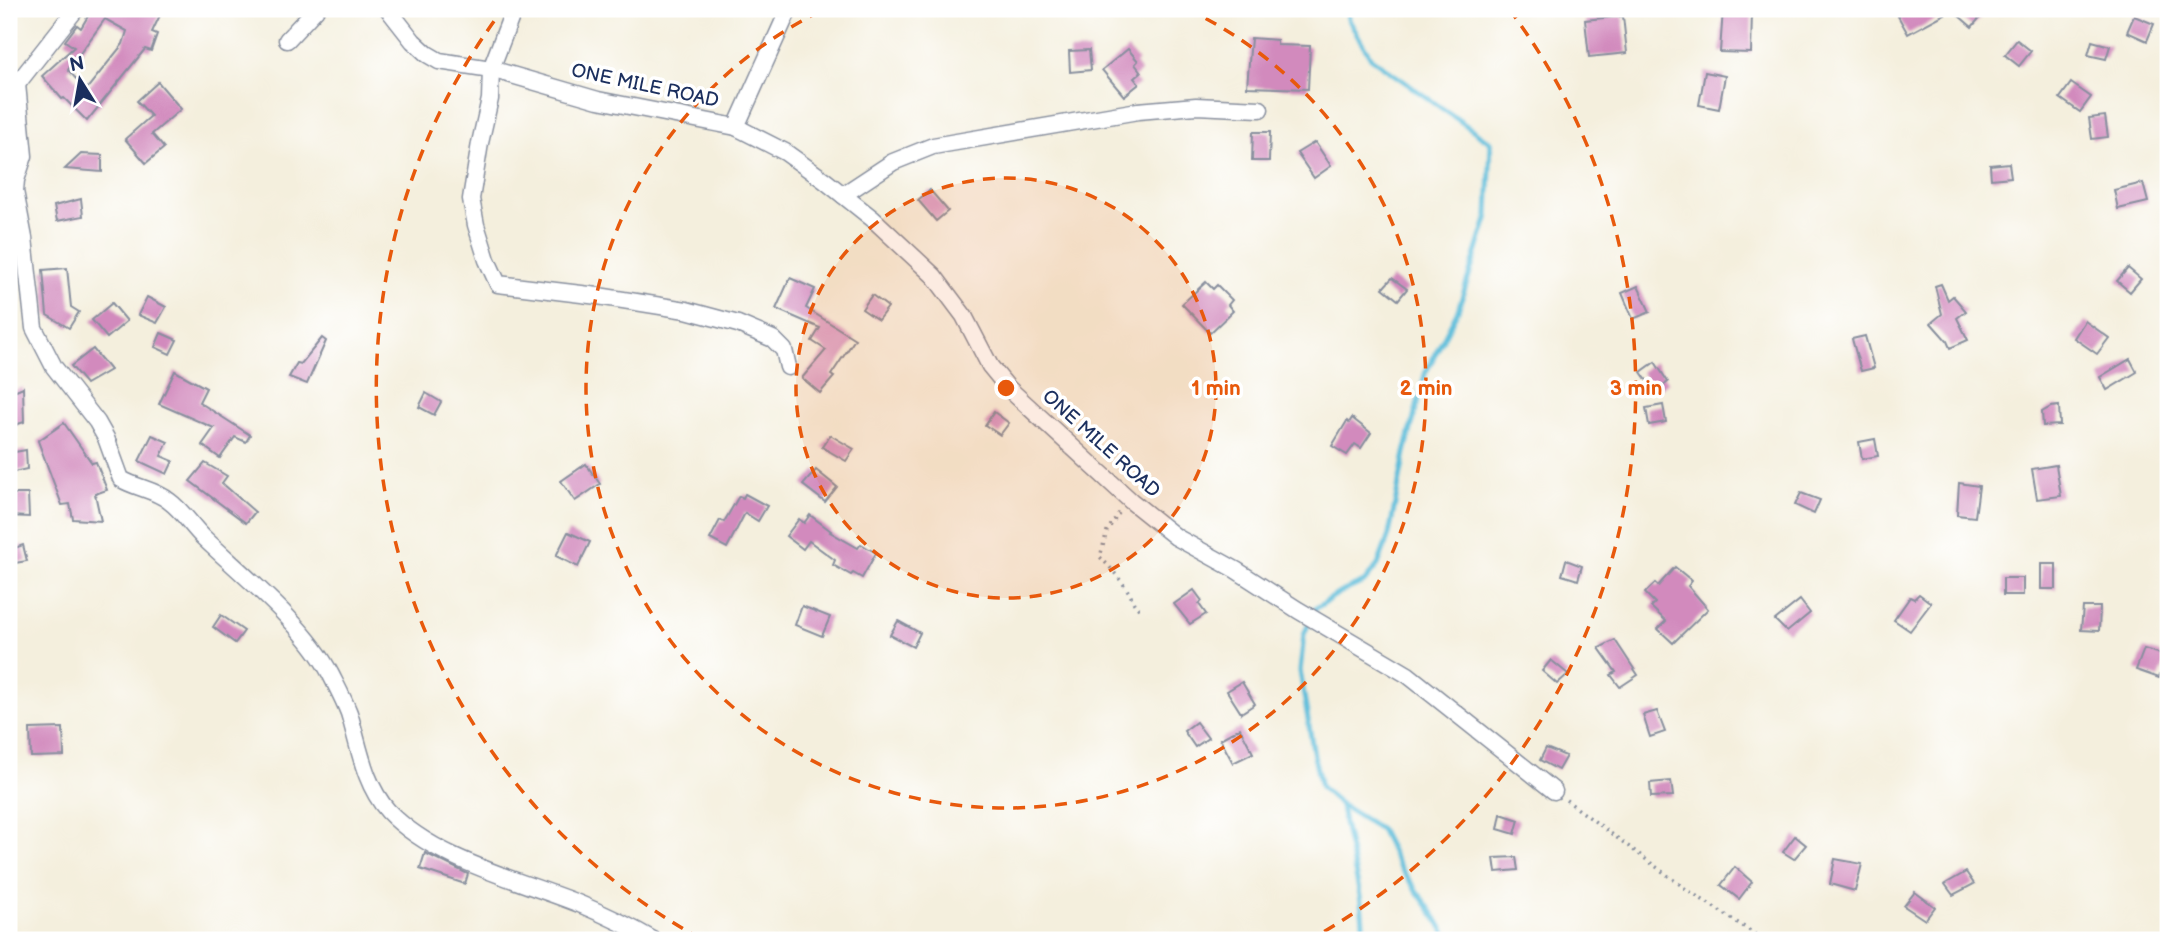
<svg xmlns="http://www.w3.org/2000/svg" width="2177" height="949" font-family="'Balsamiq Sans',sans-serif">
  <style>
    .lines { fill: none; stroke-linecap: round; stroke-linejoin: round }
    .stream { stroke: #5bbdda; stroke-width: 5 }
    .building { fill: #d28abd; fill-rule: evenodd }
    .minor-casing { stroke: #888f9e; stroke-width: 19 }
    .path { stroke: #888f9e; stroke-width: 3.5; stroke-dasharray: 2 5; stroke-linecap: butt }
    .minor { stroke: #fff; stroke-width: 16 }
    .ring { fill: none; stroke: #e8590c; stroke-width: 3.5; stroke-dasharray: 12 9 }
    .labels { text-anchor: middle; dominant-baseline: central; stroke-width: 7; stroke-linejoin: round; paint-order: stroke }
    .street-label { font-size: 19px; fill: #1b2f5e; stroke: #fff }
    .centre { fill: #e8590c; stroke: #fff; stroke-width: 3.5 }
    .ring-label { font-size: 21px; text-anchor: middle; font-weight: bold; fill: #e8590c; stroke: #fff; stroke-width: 7; stroke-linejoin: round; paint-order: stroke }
  </style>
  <rect width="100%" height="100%" fill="#fff"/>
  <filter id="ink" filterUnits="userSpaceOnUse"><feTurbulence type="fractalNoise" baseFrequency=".0143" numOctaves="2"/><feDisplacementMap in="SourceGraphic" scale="14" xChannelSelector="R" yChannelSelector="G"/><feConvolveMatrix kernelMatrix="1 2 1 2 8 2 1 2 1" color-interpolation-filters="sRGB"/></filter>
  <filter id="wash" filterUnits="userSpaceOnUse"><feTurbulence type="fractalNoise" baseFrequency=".00686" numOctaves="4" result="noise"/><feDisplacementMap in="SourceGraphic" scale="28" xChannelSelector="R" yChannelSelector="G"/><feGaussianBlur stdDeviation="1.57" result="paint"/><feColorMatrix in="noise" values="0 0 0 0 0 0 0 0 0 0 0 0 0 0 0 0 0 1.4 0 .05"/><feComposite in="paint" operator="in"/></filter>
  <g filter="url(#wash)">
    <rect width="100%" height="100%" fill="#f4efdd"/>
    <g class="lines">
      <!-- stream -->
      <g class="stream">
        <polyline points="1348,9 1349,20 1371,58 1491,143 1488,216 1458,310 1425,374 1405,453 1389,535 1378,565 1364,582 1339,593 1316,608 1304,634 1300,671 1314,756 1321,787 1341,805 1380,829 1399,866 1436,918 1449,940"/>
        <path d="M 1341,806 C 1346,839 1356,870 1361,902 C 1362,915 1365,928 1362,940"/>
      </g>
    </g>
    <g id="blocks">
      <!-- building -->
      <g class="building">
        <path d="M 88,9 L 163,9 L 152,32 L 157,34 L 151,51 L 145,49 L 87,121 L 64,98 L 62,99 L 42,76 L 74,47 L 65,41 L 77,25 L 81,28 L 91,11 ZM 105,19 L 127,31 L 123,44 L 86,90 L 68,70 Z"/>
        <polygon points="1723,9 1752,11 1751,53 1720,52"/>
        <polygon points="1894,9 1987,9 1972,27 1952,10 1908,34"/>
        <polygon points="1623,16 1627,53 1589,57 1585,20"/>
        <polygon points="2134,16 2154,24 2147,41 2127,32"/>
        <polygon points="1251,38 1277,40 1277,45 1310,46 1308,89 1247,87"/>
        <polygon points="2017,40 2031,51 2019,66 2005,55"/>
        <polygon points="2092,41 2110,46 2106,59 2088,55"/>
        <polygon points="1128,49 1138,61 1135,64 1141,72 1134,78 1139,84 1124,96 1102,70"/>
        <polygon points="1089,50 1091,70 1070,72 1069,51"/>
        <polygon points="1705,72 1725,76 1719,109 1699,105"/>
        <polygon points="158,82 181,109 152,134 164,148 146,163 125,139 151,116 137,101"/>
        <polygon points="2071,83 2091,97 2080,112 2060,98"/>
        <polygon points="2105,116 2108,137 2092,139 2089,118"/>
        <polygon points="1253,132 1270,132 1269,161 1252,161"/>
        <polygon points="1315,142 1331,166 1314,178 1297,153"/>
        <polygon points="81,154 102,155 102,172 65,169"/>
        <polygon points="2009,163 2011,177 1991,179 1990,165"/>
        <polygon points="2143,183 2148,202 2118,209 2114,190"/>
        <polygon points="930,190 948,211 936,221 918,200"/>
        <polygon points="81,199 83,216 57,221 54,206"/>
        <polygon points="67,268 71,307 79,312 69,328 47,315 43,270"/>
        <polygon points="2128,268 2141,279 2130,292 2117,281"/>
        <polygon points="790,278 815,289 806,308 855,339 831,375 834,377 820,393 802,378 826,350 812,341 820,328 776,309"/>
        <polygon points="1392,278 1407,289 1398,300 1383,288"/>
        <polygon points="1206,282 1213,289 1217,285 1232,300 1228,305 1233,311 1210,333 1182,304"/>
        <polygon points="1941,284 1948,300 1953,296 1966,311 1957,318 1968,340 1950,348 1947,341 1931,323 1942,314 1935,286"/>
        <polygon points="1638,286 1650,312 1633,319 1622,293"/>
        <polygon points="872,295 888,307 878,320 862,309"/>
        <polygon points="147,297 166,307 157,323 138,315"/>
        <polygon points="112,303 127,321 107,338 92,320"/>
        <polygon points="2085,321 2109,338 2097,354 2074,338"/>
        <polygon points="161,333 177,340 170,354 155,347"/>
        <polygon points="1865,336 1874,368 1861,371 1852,339"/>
        <polygon points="322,338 326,341 307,384 289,377 297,363 301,364"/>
        <polygon points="93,349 110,370 86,384 71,366"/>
        <polygon points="2130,359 2137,372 2107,390 2100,377"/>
        <polygon points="1655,362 1668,382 1655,392 1641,372"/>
        <polygon points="175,371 206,388 199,402 250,435 246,442 235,437 220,458 202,445 214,428 159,404"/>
        <polygon points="23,387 24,422 9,427 9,393"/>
        <polygon points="426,393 441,402 434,415 419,407"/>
        <polygon points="1663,405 1666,422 1649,425 1646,408"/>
        <polygon points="2059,406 2060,425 2043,426 2042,412 2051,407"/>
        <polygon points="994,412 1009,423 1000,435 985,425"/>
        <polygon points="1352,418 1371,433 1361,448 1355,444 1347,455 1332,446 1347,421 1349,423"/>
        <polygon points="64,423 92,463 96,462 107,490 95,494 101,521 73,519 70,504 62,505 38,441"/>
        <polygon points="152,435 168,442 161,456 173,461 167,474 139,461"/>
        <polygon points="830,435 854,449 846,461 822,447"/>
        <polygon points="1875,439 1878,456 1862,459 1859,442"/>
        <polygon points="26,450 27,469 9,473 9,453"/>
        <polygon points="205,463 227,476 222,483 255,512 246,523 190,481"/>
        <polygon points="586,464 600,484 575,501 561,481"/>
        <polygon points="2056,465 2061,496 2037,499 2032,469"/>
        <polygon points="816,470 837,487 825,502 803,485"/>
        <polygon points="1959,483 1979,486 1975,517 1957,515"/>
        <polygon points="1801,493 1820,500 1814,514 1795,505"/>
        <polygon points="9,494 28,494 29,517 9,516"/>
        <polygon points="745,494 767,506 758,521 745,513 727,548 710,539 720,520 724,522 739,496 743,498"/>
        <polygon points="810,515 831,531 830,532 858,548 861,544 876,553 862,578 853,573 851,575 833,565 835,560 809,541 803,549 786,536 799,519 804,523"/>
        <polygon points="568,532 590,542 578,567 556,556"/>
        <polygon points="23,545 27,561 9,564 9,550"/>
        <polygon points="1566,560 1582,566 1578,580 1562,575"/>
        <rect x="2041" y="564" width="15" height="25"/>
        <polygon points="1675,567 1692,581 1688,586 1708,609 1673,643 1658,629 1666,621 1651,607 1655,603 1645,593 1655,583 1658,586"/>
        <rect x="2003" y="578" width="20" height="17"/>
        <polygon points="1194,590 1202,601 1199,604 1206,614 1190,624 1174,604"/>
        <polygon points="1919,594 1931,603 1910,631 1894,620 1910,597 1914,599"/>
        <polygon points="1800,600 1810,613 1787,632 1775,620"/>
        <polygon points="802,606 830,617 822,636 795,625"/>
        <polygon points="2083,607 2100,607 2099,631 2081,630"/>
        <polygon points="221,615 244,631 235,643 213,627"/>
        <polygon points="898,621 920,633 913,647 890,635"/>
        <polygon points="1615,640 1638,675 1620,687 1611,675 1616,672 1599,648"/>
        <polygon points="2144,649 2168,656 2159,678 2136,670"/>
        <polygon points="1551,660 1568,674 1557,684 1542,671"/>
        <polygon points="1242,682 1255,704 1241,713 1227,691"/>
        <polygon points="1657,711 1665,732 1650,737 1643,715"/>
        <polygon points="1196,722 1208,738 1195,747 1184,731"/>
        <polygon points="63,728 64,756 31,757 30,729"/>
        <polygon points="1240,728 1253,753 1233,763 1220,739"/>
        <polygon points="1546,748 1566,756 1558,770 1540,760"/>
        <polygon points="1671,781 1673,796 1651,797 1650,783"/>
        <polygon points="1501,814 1519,820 1515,834 1498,829"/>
        <polygon points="1795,836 1806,845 1794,859 1783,852"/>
        <polygon points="425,853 468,874 465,884 420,869"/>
        <polygon points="1516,857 1518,870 1496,872 1494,858"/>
        <polygon points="1835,859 1862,864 1855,891 1830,884"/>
        <polygon points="1735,867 1752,882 1739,899 1721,885"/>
        <polygon points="1966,872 1974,884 1953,895 1945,884"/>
        <polygon points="1915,892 1935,907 1925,920 1904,906"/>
      </g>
    </g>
  </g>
  <g filter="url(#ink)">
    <use href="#blocks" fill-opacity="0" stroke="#888f9e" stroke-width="2"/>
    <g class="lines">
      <!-- minor casing -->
      <g class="minor-casing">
        <g id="minor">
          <polyline points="388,9 413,41 427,54 439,61 491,69 598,100 736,127 785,152 824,180 873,219 934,276 964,316 990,366 1008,388 1131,501 1176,537 1236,570 1298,610 1408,675 1554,791"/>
          <polyline points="514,9 491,69 490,99 480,143 471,199 476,225 487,260 498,284 598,296 686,310 738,324 773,339 784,350 788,367"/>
          <polyline points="287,40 316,9"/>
          <path d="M 9,77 L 17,84 L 24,156 L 16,180 L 15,191 L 24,238 L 34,328 L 54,367 L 97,422 L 106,438 L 121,479 C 136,488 156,490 169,501 C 183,511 193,528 205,539 C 245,577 307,627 331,675 C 337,687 344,700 349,713 C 359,746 364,784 388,811 C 435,861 521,880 582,905 C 606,915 631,927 653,940"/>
          <polyline points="17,84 76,9"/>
          <polyline points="736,127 789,9"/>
          <polyline points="843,195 893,162 933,146 1138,111 1196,106 1260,109"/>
        </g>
      </g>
      <!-- path -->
      <g class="path">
        <path d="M 1119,513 L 1107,531 L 1100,557 C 1111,568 1122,581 1130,594 C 1133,601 1133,604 1139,609"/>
        <polyline points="1566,800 1686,889 1764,940"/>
      </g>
      <!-- minor -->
      <use href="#minor" class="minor"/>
    </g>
  </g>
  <!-- distance rings -->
  <circle cx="1006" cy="388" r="210" fill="#e8590c" fill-opacity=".12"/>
  <g class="ring">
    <circle cx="1006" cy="388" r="210"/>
    <path d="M1187 9A420 420 0 1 1 825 9"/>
    <path d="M701 939A630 630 0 0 1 503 9M1509 9A630 630 0 0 1 1311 939"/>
  </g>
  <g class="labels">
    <!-- street labels -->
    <g class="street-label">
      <text transform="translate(645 86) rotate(12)">ONE MILE ROAD</text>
      <text transform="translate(1101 444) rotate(42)">ONE MILE ROAD</text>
    </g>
  </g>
  <circle cx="1006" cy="388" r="10" class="centre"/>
  <g class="ring-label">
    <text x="1216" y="395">1 min</text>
    <text x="1426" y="395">2 min</text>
    <text x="1636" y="395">3 min</text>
  </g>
  <!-- margin -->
  <rect width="2177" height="949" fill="none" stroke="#fff" stroke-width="35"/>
  <!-- north arrow -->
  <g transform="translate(80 80) rotate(349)" stroke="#ffffff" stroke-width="5" paint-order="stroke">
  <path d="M0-5L12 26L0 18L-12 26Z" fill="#1b2f5e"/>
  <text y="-10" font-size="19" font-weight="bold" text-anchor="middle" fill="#1b2f5e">N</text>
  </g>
</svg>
